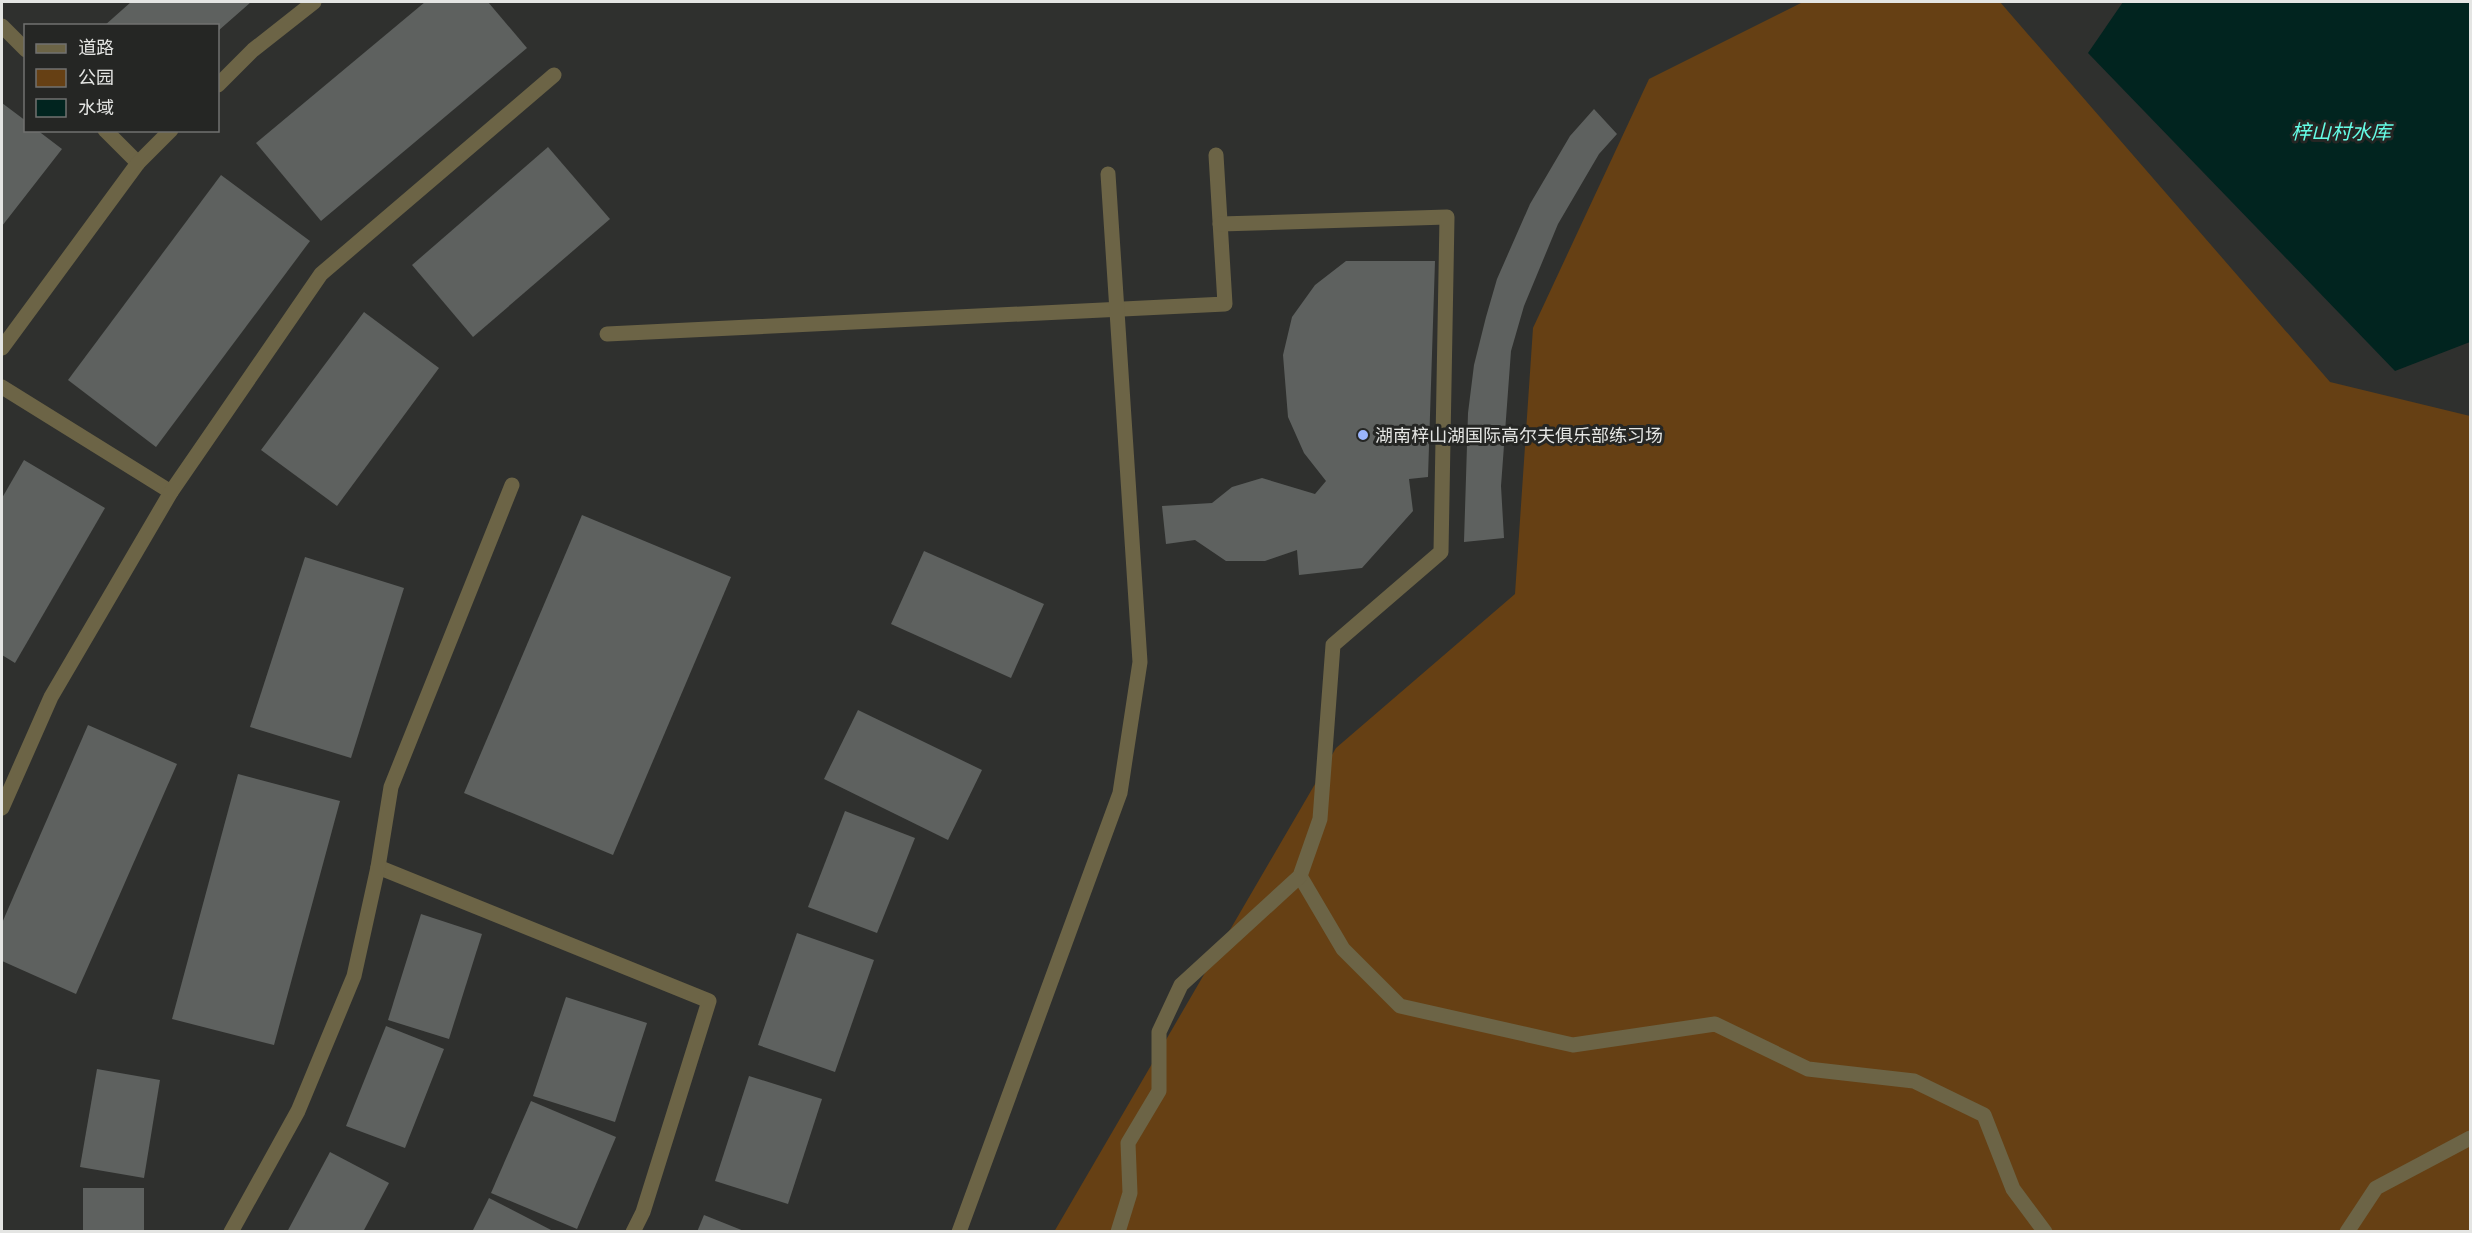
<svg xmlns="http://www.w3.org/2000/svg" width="2472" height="1233" font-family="'Playfair Display','Noto Sans SC',serif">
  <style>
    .green { fill: #664014 }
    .water { fill: #01241f }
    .building { fill: #5e615f }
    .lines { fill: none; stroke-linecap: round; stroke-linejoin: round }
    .minor { stroke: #6c6446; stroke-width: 15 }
    .poi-dot { fill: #9ab5fd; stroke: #252624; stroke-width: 2 }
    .labels { text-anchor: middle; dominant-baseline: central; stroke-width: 6; stroke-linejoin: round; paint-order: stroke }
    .poi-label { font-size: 18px; fill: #e4e5e3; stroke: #252624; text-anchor: start }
    .water-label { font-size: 20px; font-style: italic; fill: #65fde6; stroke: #252624 }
  </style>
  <rect width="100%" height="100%" fill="#2f302e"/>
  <!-- green -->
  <polygon class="green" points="1803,2 2000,2 2330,382 2470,416 2470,1231 1054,1232 1336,748 1515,594 1533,328 1649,79"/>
  <!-- water -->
  <polygon class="water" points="2123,2 2470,2 2470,342 2395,371 2088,53"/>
  <!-- building -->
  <g class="building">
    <polygon points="131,2 251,2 218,31 218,26 104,26"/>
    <polygon points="425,2 488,2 527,48 321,221 256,143"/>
    <polygon points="2,103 26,121 26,130 37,130 62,149 2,226"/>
    <polygon points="1594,109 1617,134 1599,154 1558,224 1524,306 1511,351 1501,486 1504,538 1464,542 1468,413 1474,365 1486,317 1497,279 1530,204 1570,136"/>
    <polygon points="548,147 610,219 473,337 412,265"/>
    <polygon points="221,175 310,241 156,447 68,380"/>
    <polygon points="1346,261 1435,261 1428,477 1409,479 1413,511 1362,568 1299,575 1297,550 1265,561 1226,561 1195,540 1166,544 1162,506 1212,503 1232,487 1262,478 1315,494 1326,481 1304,453 1288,417 1283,355 1292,317 1315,285"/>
    <polygon points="364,312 439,368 337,506 261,450"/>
    <polygon points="24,460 105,508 15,663 2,655 2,498"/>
    <polygon points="582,515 731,577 613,855 464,793"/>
    <polygon points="924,551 1044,604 1011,678 891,624"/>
    <polygon points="305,557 404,588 351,758 250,727"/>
    <polygon points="858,710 982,770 948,840 824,779"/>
    <polygon points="88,725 177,764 76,994 2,961 2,923"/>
    <polygon points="238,774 340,801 274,1045 172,1019"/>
    <polygon points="845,811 915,838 877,933 808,907"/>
    <polygon points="421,914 482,934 449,1039 388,1020"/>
    <polygon points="797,933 874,960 835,1072 758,1045"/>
    <polygon points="566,997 647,1023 615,1122 533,1096"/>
    <polygon points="386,1026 444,1049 405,1148 346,1126"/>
    <polygon points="97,1069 160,1080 144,1178 80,1167"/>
    <polygon points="749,1076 822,1099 788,1204 715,1181"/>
    <polygon points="531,1101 616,1137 577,1229 491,1193"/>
    <polygon points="330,1152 389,1183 363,1232 287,1232"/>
    <rect x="83" y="1188" width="61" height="44"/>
    <polygon points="489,1198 555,1232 472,1232"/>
    <polygon points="704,1215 744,1231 744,1232 697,1232"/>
  </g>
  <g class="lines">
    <!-- minor -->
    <g class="minor">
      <polyline points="2,26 26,50"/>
      <polyline points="218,85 253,50 314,2"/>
      <polyline points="105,130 138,163"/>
      <polyline points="607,334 1225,304 1216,155"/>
      <polyline points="2,348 138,163 171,130"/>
      <polyline points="2,387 171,492"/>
      <polyline points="2,808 51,697 171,492 321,274 554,75"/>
      <polyline points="378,867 709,1001 643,1212 633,1232"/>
      <polyline points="1300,876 1343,949 1400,1006 1573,1045 1715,1024 1808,1069 1914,1081 1984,1115 2013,1189 2045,1232"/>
      <polyline points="231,1232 298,1111 354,976 378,867 391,787 512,485"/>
      <polyline points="959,1232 1120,793 1140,662 1108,174"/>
      <polyline points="1118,1232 1130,1193 1128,1143 1159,1091 1159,1032 1181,985 1300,876 1320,819 1333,645 1441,552 1447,217 1220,224"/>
      <polyline points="2347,1232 2376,1188 2470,1138"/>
    </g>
  </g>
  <!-- markers -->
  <circle class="poi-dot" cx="1363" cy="435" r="6"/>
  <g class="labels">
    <!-- poi labels -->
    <g class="poi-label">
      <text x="1375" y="435">湖南梓山湖国际高尔夫俱乐部练习场</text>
    </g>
    <!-- water labels -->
    <g class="water-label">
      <text x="2341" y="130">梓山村水库</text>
    </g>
  </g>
  <!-- border -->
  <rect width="2472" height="1233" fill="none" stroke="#e4e5e3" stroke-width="6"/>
  <!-- legend -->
  <rect x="24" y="24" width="195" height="108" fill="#252624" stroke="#717270" stroke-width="1.5"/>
  <rect x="36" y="44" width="30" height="9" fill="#6c6446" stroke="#717270" stroke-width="1.5"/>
  <text x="78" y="54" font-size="18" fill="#e4e5e3">道路</text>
  <rect x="36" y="69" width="30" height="18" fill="#664014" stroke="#717270" stroke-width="1.5"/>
  <text x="78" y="84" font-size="18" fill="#e4e5e3">公园</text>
  <rect x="36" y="99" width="30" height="18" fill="#01241f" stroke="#717270" stroke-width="1.5"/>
  <text x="78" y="114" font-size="18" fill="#e4e5e3">水域</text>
</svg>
